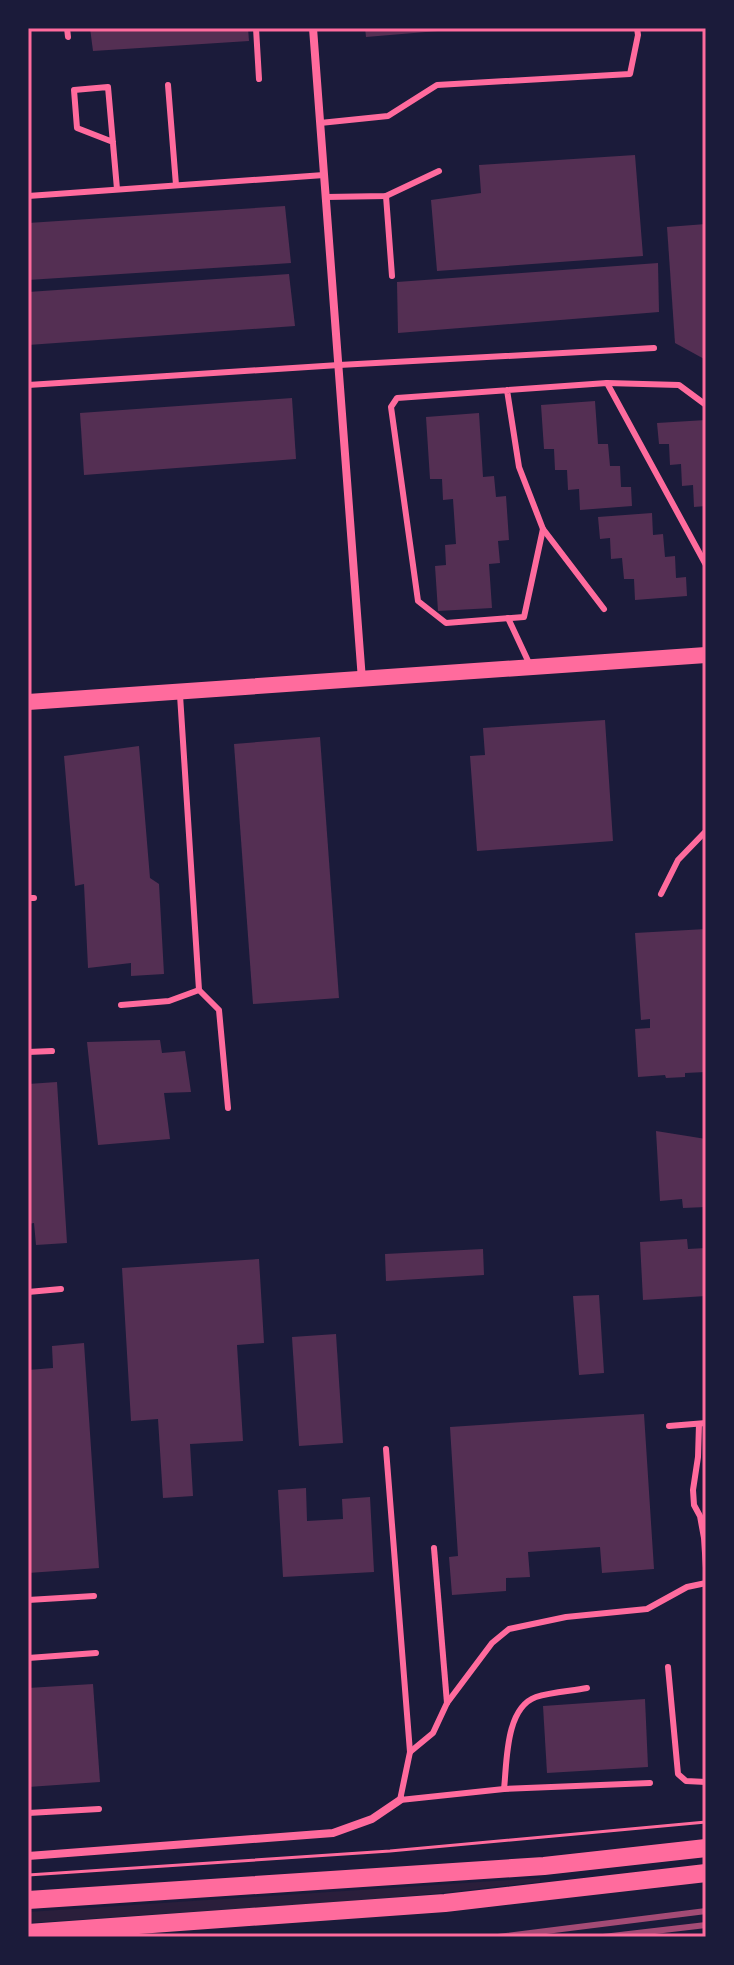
<svg xmlns="http://www.w3.org/2000/svg" width="734" height="1965" font-family="Karla,sans-serif">
  <style>
    .green { fill: #2a1e3b }
    .building { fill: #542f53 }
    .lines { fill: none; stroke-linecap: round; stroke-linejoin: round }
    .path { stroke: #ff6b9d; stroke-width: 3 }
    .service { stroke: #ff6b9d; stroke-width: 6 }
    .minor { stroke: #ff6b9d; stroke-width: 8 }
    .secondary { stroke: #ff6b9d; stroke-width: 16 }
    .primary { stroke: #ff6b9d; stroke-width: 18 }
    .rail { stroke: #a44b75; stroke-width: 6 }
    .neatline { fill: none; stroke: #ff6b9d; stroke-width: 3 }
  </style>
  <rect width="100%" height="100%" fill="#1b1b3a"/>
  <!-- green -->
  <polygon class="green" points="540,1878 540,1882 433,1894 324,1903 28,1923 28,1912"/>
  <!-- building -->
  <g class="building">
    <polygon points="90,28 248,28 249,41 93,51"/>
    <polygon points="365,28 449,28 450,30 366,37"/>
    <polygon points="635,155 643,256 437,271 431,200 481,193 479,165"/>
    <polygon points="285,206 291,263 28,280 28,223"/>
    <polygon points="706,224 706,360 675,343 667,227"/>
    <polygon points="658,263 659,312 398,333 397,282"/>
    <polygon points="289,274 295,326 28,345 28,292"/>
    <polygon points="292,398 296,459 84,475 80,413"/>
    <polygon points="595,401 598,444 608,444 610,466 620,466 621,487 631,487 632,506 580,510 579,489 568,490 567,470 555,470 554,449 544,449 541,405"/>
    <polygon points="479,413 483,477 494,476 496,497 506,496 509,540 498,541 500,563 489,564 492,608 438,611 435,566 446,565 445,545 456,544 453,499 443,500 442,479 430,479 426,417"/>
    <polygon points="706,420 706,506 694,507 693,485 682,486 681,464 670,465 669,444 659,444 657,423"/>
    <polygon points="652,513 653,535 663,534 665,557 675,556 676,578 686,577 687,596 635,600 634,579 624,579 622,558 611,559 610,538 600,539 598,517"/>
    <polygon points="605,720 613,841 477,851 470,756 485,755 483,728"/>
    <polygon points="320,737 339,998 253,1004 234,744"/>
    <polygon points="139,746 150,878 159,884 164,974 131,976 131,963 88,968 84,884 75,886 64,756"/>
    <polygon points="706,929 706,1072 685,1073 685,1077 666,1078 665,1075 638,1077 635,1029 650,1028 650,1019 641,1020 635,933"/>
    <polygon points="160,1040 162,1053 185,1051 191,1092 164,1093 170,1139 98,1145 87,1042"/>
    <polygon points="57,1082 67,1243 36,1245 34,1223 28,1224 28,1084"/>
    <polygon points="656,1131 706,1139 706,1207 683,1208 682,1199 660,1201"/>
    <polygon points="687,1239 688,1249 706,1248 706,1296 643,1300 640,1242"/>
    <polygon points="483,1249 484,1275 386,1281 385,1254"/>
    <polygon points="259,1259 264,1343 237,1345 243,1441 190,1444 193,1496 163,1498 158,1419 131,1421 122,1268"/>
    <polygon points="599,1295 604,1373 579,1375 573,1296"/>
    <polygon points="336,1334 343,1443 299,1446 292,1337"/>
    <polygon points="84,1343 99,1568 28,1573 28,1370 53,1368 52,1346"/>
    <polygon points="644,1414 654,1569 602,1573 600,1547 528,1552 530,1577 506,1578 506,1591 452,1595 449,1557 458,1556 450,1427"/>
    <polygon points="306,1488 307,1521 343,1519 342,1499 370,1497 374,1572 283,1577 278,1490"/>
    <polygon points="93,1684 100,1782 28,1787 28,1688"/>
    <polygon points="645,1699 648,1767 547,1773 543,1706"/>
  </g>
  <g class="lines">
    <!-- path -->
    <polyline class="path" points="28,1875 390,1851 706,1822"/>
    <!-- service -->
    <g class="service">
      <polyline points="67,28 68,37"/>
      <polyline points="256,28 259,79"/>
      <polyline points="168,85 176,185"/>
      <polyline points="320,123 388,116 437,85 630,74 638,35 637,28"/>
      <polyline points="113,142 77,128 74,90 108,87 117,189"/>
      <polyline points="28,196 324,175"/>
      <polyline points="386,196 392,276"/>
      <polyline points="326,197 386,196 439,171"/>
      <polyline points="607,383 679,385 706,405"/>
      <polyline points="28,385 339,365 654,348"/>
      <polyline points="507,390 519,467 543,529 524,617 446,623 418,601 391,407 397,398 607,383 706,565"/>
      <polyline points="543,529 604,609"/>
      <polyline points="508,618 529,663"/>
      <polyline points="180,695 199,990 219,1010 228,1108"/>
      <polyline points="661,894 678,860 706,831"/>
      <polyline points="28,898 34,898"/>
      <polyline points="121,1005 169,1001 199,990"/>
      <polyline points="28,1052 52,1051"/>
      <polyline points="28,1292 61,1289"/>
      <polyline points="699,1424 698,1457 693,1490 694,1505 700,1516 704,1538 706,1568"/>
      <polyline points="669,1426 706,1423"/>
      <polyline points="386,1449 410,1752"/>
      <polyline points="434,1548 447,1703"/>
      <polyline points="28,1600 94,1596"/>
      <polyline points="28,1658 96,1653"/>
      <polyline points="668,1667 678,1774 686,1781 706,1782"/>
      <polyline points="650,1783 504,1789 400,1800 410,1752 433,1733 447,1703 492,1643 509,1629 566,1617 647,1609 687,1587 706,1583"/>
      <path d="M 504,1789 C 507,1763 505,1708 536,1697 C 551,1692 571,1691 587,1688"/>
      <polyline points="28,1813 99,1809"/>
    </g>
    <!-- minor -->
    <g class="minor">
      <polyline points="313,28 362,680"/>
      <polyline points="28,1856 333,1833 372,1819 400,1800"/>
    </g>
    <!-- secondary -->
    <polyline class="secondary" points="28,702 706,655"/>
    <!-- primary -->
    <g class="primary">
      <polyline points="28,1900 544,1866 706,1848"/>
      <polyline points="28,1933 445,1903 706,1873"/>
    </g>
    <!-- rail -->
    <g class="rail">
      <polyline points="498,1937 706,1911"/>
      <polyline points="603,1937 706,1925"/>
    </g>
  </g>
  <!-- border -->
  <rect width="734" height="1965" fill="none" stroke="#1b1b3a" stroke-width="60"/>
  <rect x="30" y="30" width="674" height="1905" class="neatline"/>
</svg>
